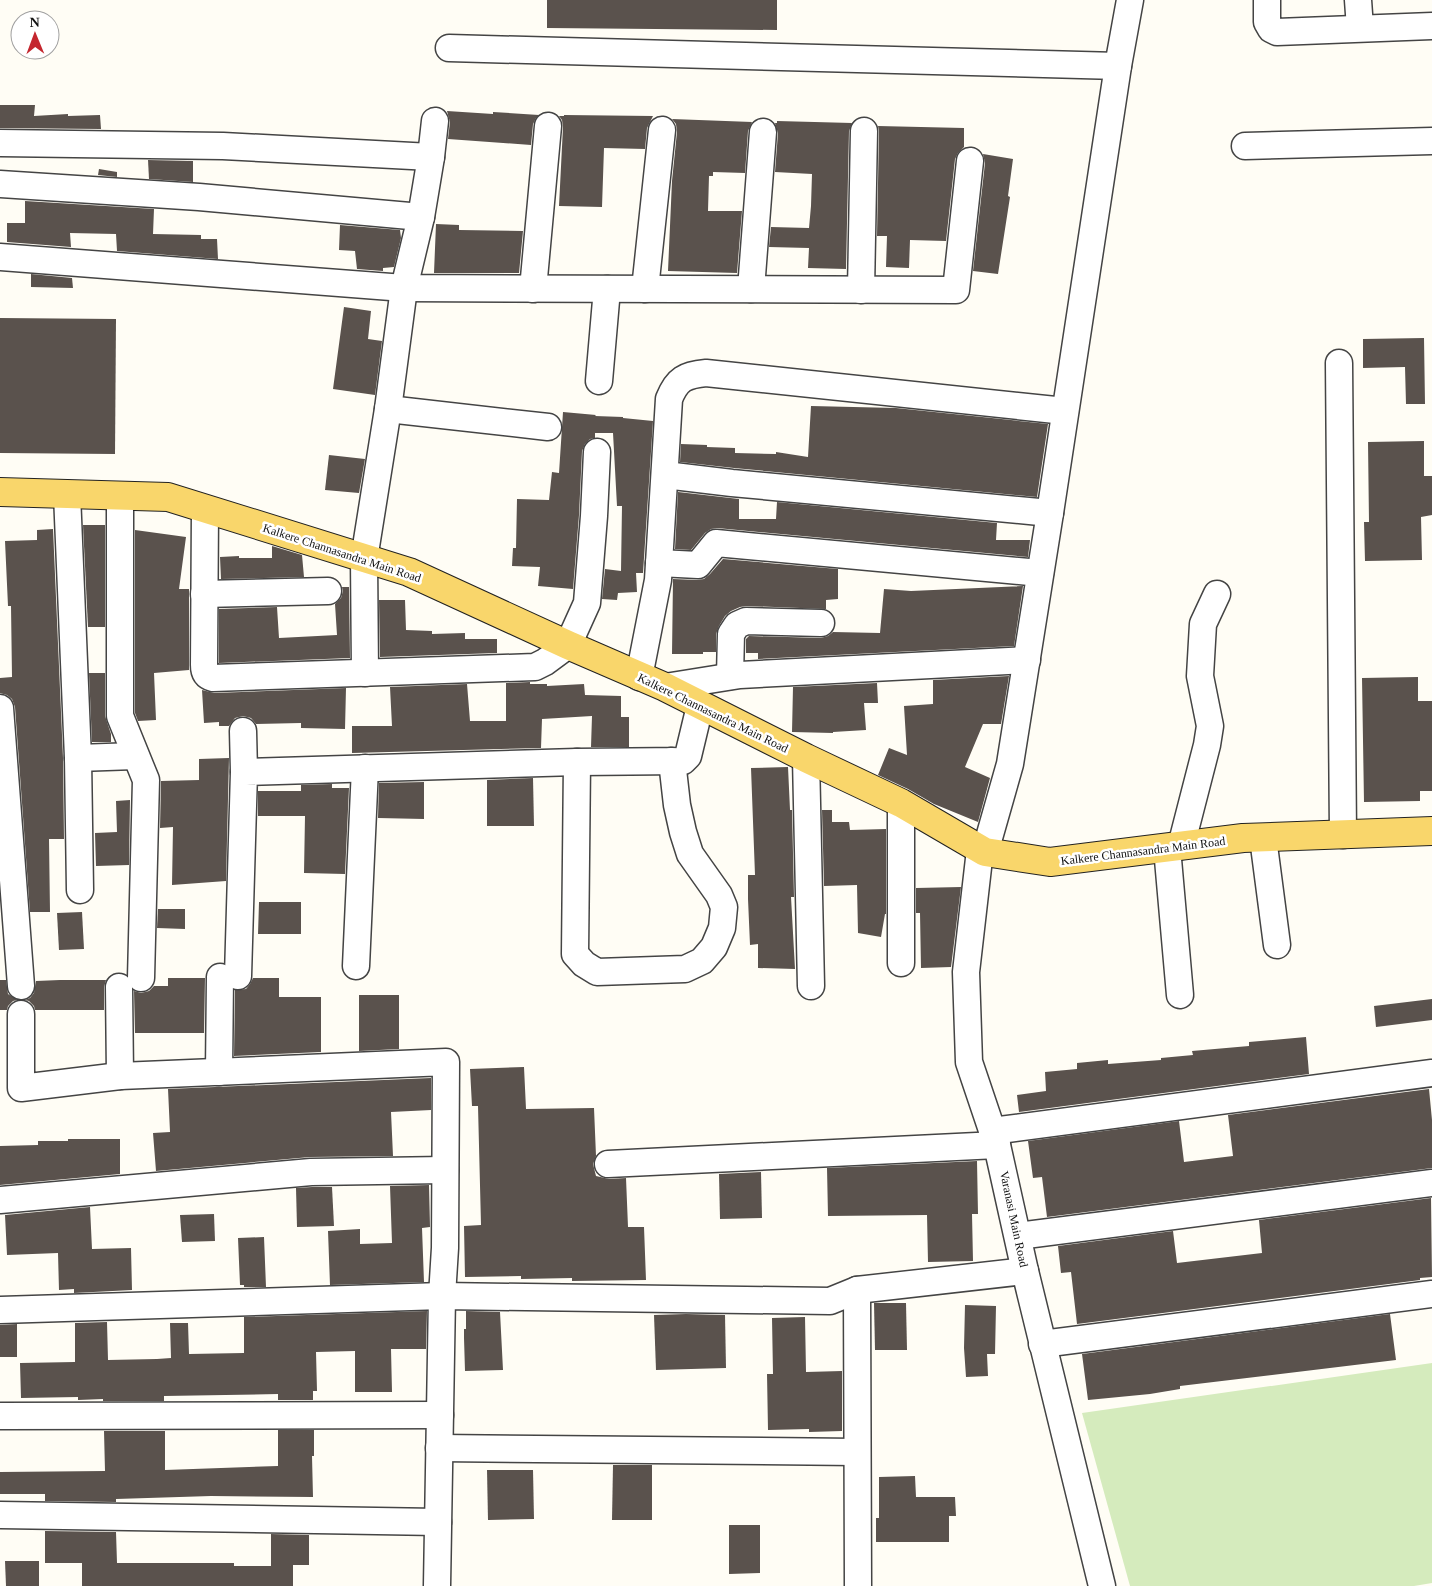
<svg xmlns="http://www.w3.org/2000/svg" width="1432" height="1586" font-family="Georgia,serif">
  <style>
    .green { fill: #d5ebbd }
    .building { fill: #5a524d }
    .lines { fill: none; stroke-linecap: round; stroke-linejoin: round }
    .minor-casing { stroke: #444; stroke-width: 29 }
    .major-casing { stroke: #222; stroke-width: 30 }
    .minor { stroke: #fff; stroke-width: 26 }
    .major { stroke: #f9d66b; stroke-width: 28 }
    .labels { text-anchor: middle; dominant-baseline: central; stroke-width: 5; stroke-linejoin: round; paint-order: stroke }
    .street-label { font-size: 12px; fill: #111; stroke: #fff }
  </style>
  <rect width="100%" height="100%" fill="#fffdf5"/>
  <!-- green -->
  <polygon class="green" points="1432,1363 1432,1583 1414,1586 1130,1586 1082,1413"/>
  <!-- building -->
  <g class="building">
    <polygon points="547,0 777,0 777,30 547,28"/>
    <polygon points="0,105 35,105 34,116 68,114 68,116 100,115 101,129 0,128"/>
    <polygon points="447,111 493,114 493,112 539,115 536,118 533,124 531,145 448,139 450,122"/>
    <polygon points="564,115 653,116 647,128 645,149 604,148 602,207 559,206 563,127 562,120 559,116 564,116"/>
    <polygon points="672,119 752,122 748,131 745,173 713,172 713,176 709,176 708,211 742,211 737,273 668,271 672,181 677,132 676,124"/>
    <polygon points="777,121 852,123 849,131 846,269 808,268 809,248 769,247 771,227 809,228 811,206 812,174 775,172 778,133 775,123 777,123"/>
    <polygon points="878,126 964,128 964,147 958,153 955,159 946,241 910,240 909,268 886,267 887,236 877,236 879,131"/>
    <polygon points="983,154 1013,159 1008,196 1010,197 998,274 973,271 985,163"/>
    <polygon points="148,160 193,161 193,182 149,179"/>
    <polygon points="99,169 117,172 117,177 98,175"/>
    <polygon points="25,201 154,209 153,234 201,235 201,239 217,239 218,259 117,251 116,234 70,233 71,247 7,242 7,223 25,223"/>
    <polygon points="436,224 459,225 459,230 523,231 519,273 434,273"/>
    <polygon points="340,225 400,230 401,238 394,267 383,268 383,271 357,269 355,251 339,250"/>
    <polygon points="31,274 72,278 73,288 31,287"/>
    <polygon points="344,307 371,311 368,339 382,341 375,395 333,389"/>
    <polygon points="0,318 116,319 115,454 0,453"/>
    <polygon points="1424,338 1425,404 1406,404 1405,367 1363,368 1363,339"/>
    <polygon points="811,406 896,408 1048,424 1037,497 734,468 680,462 681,444 707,445 707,447 735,448 735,453 776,454 776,452 808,457"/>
    <polygon points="563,412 596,415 595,416 623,417 623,418 653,421 643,573 636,573 637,592 618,593 617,600 602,599 605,569 621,571 622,506 617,506 613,433 595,433 595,438 590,439 585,444 582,451 579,515 573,589 538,586 540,567 512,566 513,548 516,548 517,499 549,500 552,472 559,473"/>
    <polygon points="1424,441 1424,476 1432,476 1432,515 1421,517 1422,560 1365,561 1364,522 1369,522 1368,442"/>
    <polygon points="329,455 365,459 359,493 325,490"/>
    <polygon points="678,492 739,499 739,519 776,519 777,502 997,523 996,540 1030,540 1028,557 717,528 711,529 705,533 691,550 675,549"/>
    <polygon points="83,525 105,525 105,627 88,627"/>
    <polygon points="53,529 63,758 64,839 49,839 50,912 30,912 15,707 12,699 7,695 0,693 0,678 12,677 11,606 8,606 5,541 37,540 37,530"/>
    <polygon points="135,530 186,537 179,589 189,589 189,670 154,673 156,720 138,721 135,713"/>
    <polygon points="272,546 302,555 304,577 221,579 220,557 239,556 239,558 272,558"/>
    <polygon points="723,559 838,569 838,599 826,600 826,609 746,606 740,607 731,611 725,616 719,626 716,634 716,652 703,652 703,654 672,654 673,579 697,580 704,579 710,574"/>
    <polygon points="1023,586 1014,646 758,659 758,653 746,653 746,639 749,636 821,638 828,636 833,632 880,633 884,589 911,591"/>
    <polygon points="342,587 349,587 350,658 219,663 219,609 277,607 279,638 337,635 335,604 341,598 343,591"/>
    <polygon points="379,600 405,600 406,630 432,631 432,634 465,633 465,639 497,639 497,653 380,657"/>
    <polygon points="89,673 105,673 105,716 111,734 111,742 92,742"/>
    <polygon points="1009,676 1001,724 983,724 965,767 990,778 978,822 934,804 908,789 878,775 889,748 907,755 904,706 933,704 933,680"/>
    <polygon points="1418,677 1418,701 1432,701 1432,791 1420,791 1420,801 1364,802 1362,678"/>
    <polygon points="530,682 530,684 547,684 547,686 584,684 585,695 621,696 621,717 629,717 629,747 591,747 592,716 542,719 541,748 352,753 352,726 392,726 390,687 467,684 470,721 506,721 506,683"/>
    <polygon points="877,683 878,703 864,703 866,730 833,732 833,733 792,732 793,687"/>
    <polygon points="346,688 345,729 301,728 301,723 256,724 251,718 243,716 235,718 229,726 219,726 219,722 204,723 202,690 214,693"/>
    <polygon points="229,758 226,881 172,885 173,827 160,828 161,781 199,780 199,759"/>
    <polygon points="788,767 790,810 792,810 794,897 791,897 795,969 758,968 758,944 750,945 748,899 748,875 755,875 751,768"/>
    <polygon points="533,778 534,826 487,826 487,780"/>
    <polygon points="424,782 424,819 378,818 379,783"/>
    <polygon points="332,784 332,788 349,788 345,874 304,873 305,816 258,816 258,791 301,791 301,785"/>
    <polygon points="130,800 129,865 96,866 95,833 117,832 116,801"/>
    <polygon points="822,810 832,810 832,822 849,822 850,830 886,829 886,914 885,914 881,937 858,933 857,885 824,886"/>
    <polygon points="961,887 951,967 921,968 920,913 916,913 916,888"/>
    <polygon points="259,902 301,902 301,934 258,934"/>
    <polygon points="158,909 185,909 185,929 157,928"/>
    <polygon points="82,912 84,949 59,950 57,913"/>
    <polygon points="168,978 205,978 204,1033 135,1033 134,991 141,993 149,991 154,986 168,986"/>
    <polygon points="253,978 279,978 279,997 321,997 321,1052 234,1056 235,990 246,989 250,984"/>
    <polygon points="0,980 6,980 8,994 17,1000 13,1001 8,1006 7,1010 0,1010"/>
    <polygon points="60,980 106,980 104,987 104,1010 35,1010 34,1006 29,1001 25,1000 30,998 34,993 36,981"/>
    <polygon points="359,995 399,995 399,1049 359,1051"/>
    <polygon points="1432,999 1432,1020 1376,1027 1374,1006"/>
    <polygon points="1306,1037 1309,1074 1019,1112 1017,1095 1046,1091 1045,1072 1077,1069 1077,1063 1108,1060 1108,1064 1161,1060 1161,1058 1193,1055 1192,1051 1249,1046 1249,1042"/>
    <polygon points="524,1067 526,1109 594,1108 596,1156 593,1164 596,1176 609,1179 626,1178 628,1227 644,1227 646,1280 572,1281 572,1278 521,1279 521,1276 465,1277 464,1226 481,1225 478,1106 472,1106 470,1069"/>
    <polygon points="431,1078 431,1110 391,1112 393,1156 310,1157 156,1171 153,1133 170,1132 168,1089"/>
    <polygon points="1429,1089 1432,1120 1432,1168 1047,1217 1042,1177 1033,1178 1028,1141 1179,1121 1184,1162 1233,1156 1228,1115"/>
    <polygon points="68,1139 120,1139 120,1174 0,1185 0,1146 38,1145 38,1141 68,1141"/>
    <polygon points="977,1161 978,1214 972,1214 973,1261 928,1262 927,1215 828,1216 827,1168"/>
    <polygon points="761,1172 762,1218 720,1219 719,1174"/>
    <polygon points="429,1185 430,1227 422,1228 424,1282 330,1285 328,1231 360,1229 360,1244 392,1243 390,1186"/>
    <polygon points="312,1187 332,1187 334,1226 297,1227 296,1188"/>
    <polygon points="1431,1198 1432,1277 1420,1278 1420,1280 1077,1324 1071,1272 1061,1273 1058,1246 1173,1231 1177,1263 1262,1253 1259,1220"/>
    <polygon points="90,1207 92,1249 131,1248 132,1290 74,1293 74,1289 59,1290 58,1253 7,1255 5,1215"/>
    <polygon points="214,1214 215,1241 182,1242 180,1215"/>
    <polygon points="264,1237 266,1287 244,1287 244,1285 240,1285 238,1238"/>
    <polygon points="874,1303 906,1303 907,1350 875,1350"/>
    <polygon points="965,1305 996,1306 995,1354 987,1354 988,1376 966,1377 964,1348"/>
    <polygon points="427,1311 426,1349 391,1349 392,1392 355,1392 355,1351 316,1352 317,1391 313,1391 313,1400 278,1400 278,1394 164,1396 164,1401 103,1401 103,1399 78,1400 78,1397 21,1398 20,1363 75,1362 75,1323 107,1322 108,1360 157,1359 171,1358 170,1323 188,1323 189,1354 244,1353 244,1317"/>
    <polygon points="466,1311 500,1312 503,1370 465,1371 464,1338 464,1329 466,1329"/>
    <polygon points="686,1314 725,1315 726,1368 656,1370 654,1315"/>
    <polygon points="1390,1314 1396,1360 1180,1386 1180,1389 1150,1394 1088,1400 1082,1354"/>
    <polygon points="805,1317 806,1372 842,1371 842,1431 809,1432 809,1429 768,1430 767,1374 773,1374 772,1318"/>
    <polygon points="17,1324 17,1357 0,1357 0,1325"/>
    <polygon points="278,1430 314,1430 314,1456 312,1456 313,1497 211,1496 116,1499 116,1502 45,1501 45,1494 0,1494 0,1472 105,1471 104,1431 165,1431 165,1470 278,1466"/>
    <polygon points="613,1465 652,1465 652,1520 612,1520"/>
    <polygon points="487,1470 533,1470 534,1519 488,1520"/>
    <polygon points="915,1476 916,1497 955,1497 956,1516 949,1516 949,1542 876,1542 876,1518 879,1518 879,1477"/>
    <polygon points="729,1525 760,1525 760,1573 729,1574"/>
    <polygon points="45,1531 116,1532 117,1563 234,1563 234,1566 271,1566 271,1534 309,1535 309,1565 293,1565 293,1586 82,1586 82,1563 45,1563"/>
    <polygon points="5,1561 39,1561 39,1586 6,1586"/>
  </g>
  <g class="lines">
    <!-- minor casing -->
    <g class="minor-casing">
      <g id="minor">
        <polyline points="1267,0 1267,22 1271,29 1277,32 1432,26"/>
        <polyline points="1358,0 1360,28"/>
        <polyline points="449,48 1118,66"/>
        <polyline points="0,143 223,146 431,157"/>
        <polyline points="1245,146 1432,141"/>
        <polyline points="0,184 199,197 421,217"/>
        <polyline points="0,257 404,288 956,290 970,161"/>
        <polyline points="533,289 548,126"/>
        <polyline points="645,289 662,130"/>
        <polyline points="751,289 763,132"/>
        <polyline points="861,290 864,131"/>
        <polyline points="1339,363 1343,835"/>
        <polyline points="599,381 607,289"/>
        <polyline points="388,409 548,427"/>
        <polyline points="665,475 732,483 1050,513"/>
        <polyline points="67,494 78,758 80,890"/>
        <polyline points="120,496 120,716 146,780 141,978"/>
        <path d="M 205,509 L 204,665 C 204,672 206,676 213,678 L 535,667 L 545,662 L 568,645 L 587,603 L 594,516 L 597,452"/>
        <polyline points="659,563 698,565 716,543 1040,573"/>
        <polyline points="204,594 328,591"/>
        <polyline points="365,673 364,559 388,409 404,288 421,217 431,157 435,121"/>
        <polyline points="730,676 731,634 737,625 746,621 821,623"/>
        <path d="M 639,677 L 658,580 L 669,399 C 677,379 685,375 706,373 L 1065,411"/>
        <polyline points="665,687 740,675 1027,660"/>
        <polyline points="0,708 21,986"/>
        <polyline points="243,731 244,772"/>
        <polyline points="78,758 135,756"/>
        <polyline points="806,758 811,986"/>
        <polyline points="577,762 575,954 584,964 597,972 685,969 702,961 714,947 722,928 724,907 719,895 690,854 683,832 677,805 672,761"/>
        <polyline points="901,803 901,963"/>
        <polyline points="1263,838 1277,945"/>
        <polyline points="1181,846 1207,745 1210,726 1200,676 1203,624 1217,594"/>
        <polyline points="1167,848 1180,995"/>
        <polyline points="980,850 966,972 969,1062 997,1145 1025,1271 1102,1586"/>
        <polyline points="985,852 1010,764 1050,513 1118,66 1130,0"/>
        <polyline points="356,966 365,768"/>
        <polyline points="238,976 244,772 577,762 683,761 688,756 700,706"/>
        <polyline points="119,987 120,1076"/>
        <polyline points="21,1014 21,1088 120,1076 446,1062 445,1248 442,1296 437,1586"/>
        <polyline points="219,1072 220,977"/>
        <polyline points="992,1131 1432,1073"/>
        <polyline points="608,1164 997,1145"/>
        <polyline points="0,1200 311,1172 445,1170"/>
        <polyline points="1018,1236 1432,1183"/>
        <polyline points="857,1290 858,1586"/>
        <polyline points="0,1310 442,1296 830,1301 857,1290 1025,1271"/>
        <polyline points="1042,1344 1432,1294"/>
        <polyline points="0,1416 440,1415"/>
        <polyline points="439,1448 857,1452"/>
        <polyline points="0,1515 438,1522"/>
      </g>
    </g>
    <!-- major casing -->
    <g class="major-casing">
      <polyline id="major" points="0,492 168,497 409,572 568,645 665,687 806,758 901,803 985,852 1050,862 1243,838 1432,831"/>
    </g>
    <!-- minor -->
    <use href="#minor" class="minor"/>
    <!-- major -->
    <use href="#major" class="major"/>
  </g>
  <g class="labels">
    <!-- street labels -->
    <g class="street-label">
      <text transform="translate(342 553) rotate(18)">Kalkere Channasandra Main Road</text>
      <text transform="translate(713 713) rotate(26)">Kalkere Channasandra Main Road</text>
      <text transform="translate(1143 851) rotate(-7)">Kalkere Channasandra Main Road</text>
      <text transform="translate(1014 1219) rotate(78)">Varanasi Main Road</text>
    </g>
  </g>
  <!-- north arrow -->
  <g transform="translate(35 35) rotate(359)"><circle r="24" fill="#ffffff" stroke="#a0a0a0"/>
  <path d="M0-4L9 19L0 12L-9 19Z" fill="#c4262e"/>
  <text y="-8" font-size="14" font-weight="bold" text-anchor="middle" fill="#111111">N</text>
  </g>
</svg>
